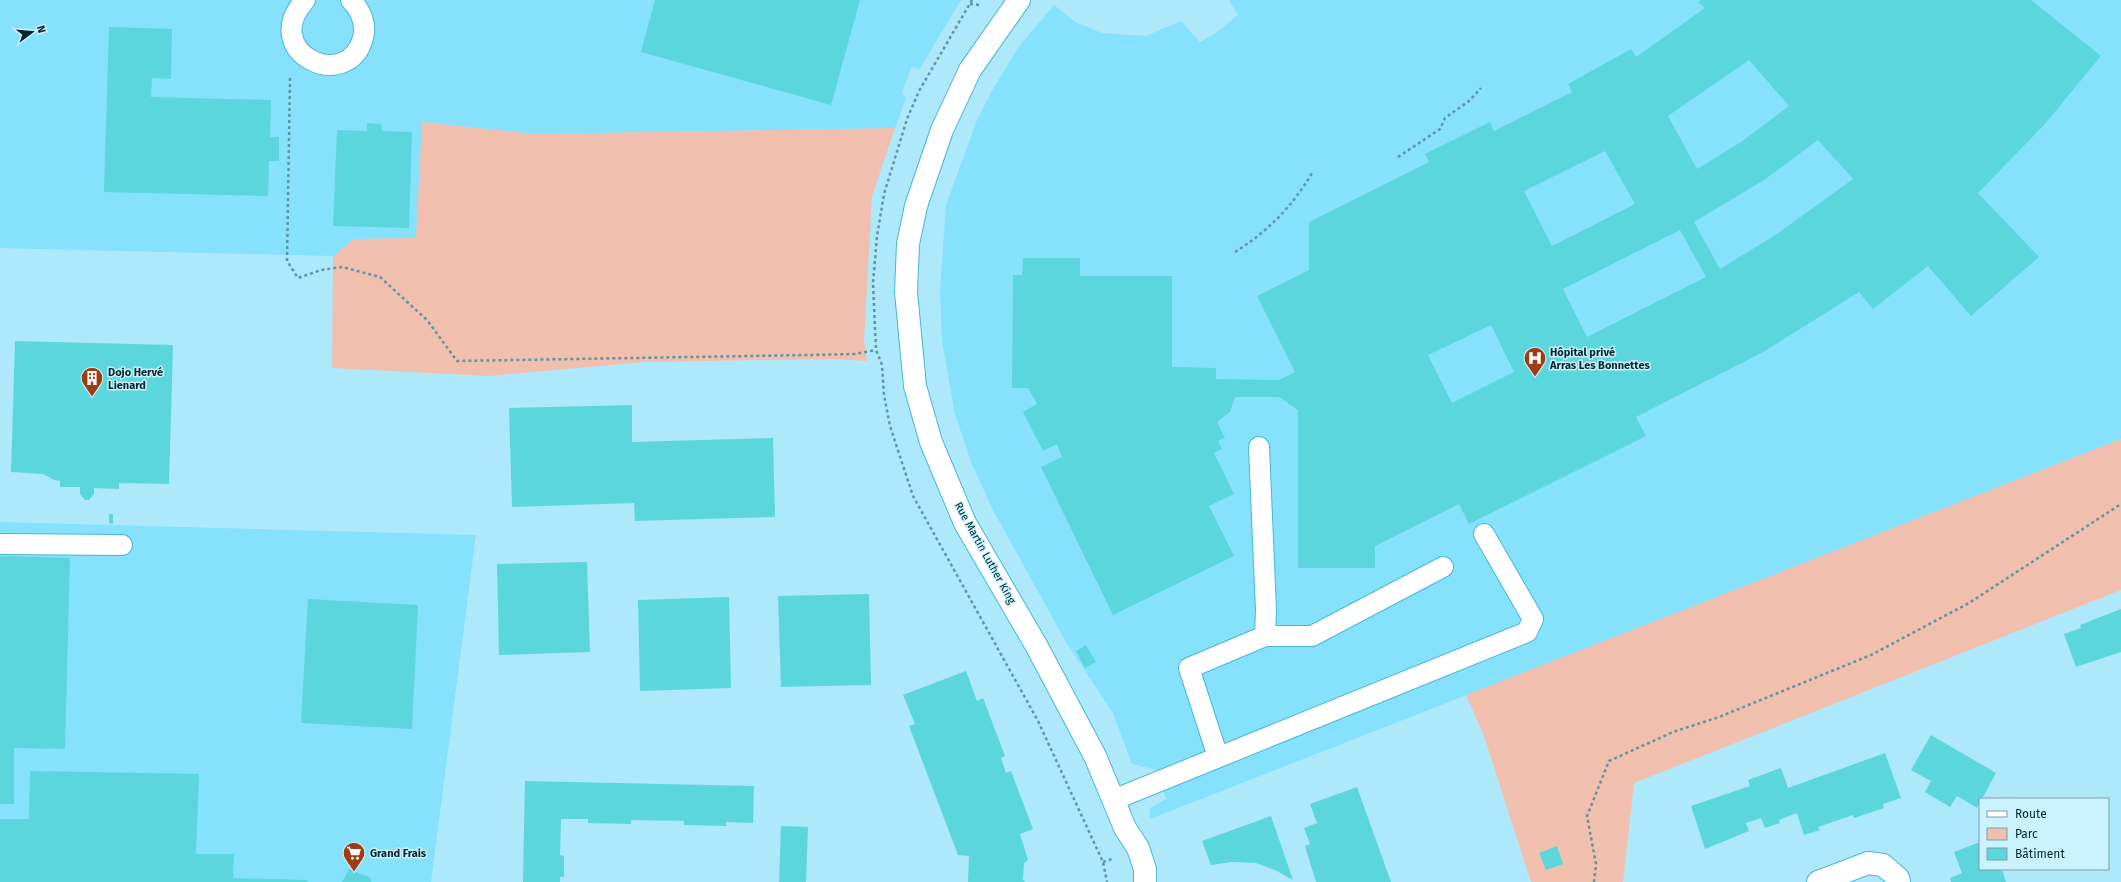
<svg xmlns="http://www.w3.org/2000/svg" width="2121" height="882" font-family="'Fira Sans',sans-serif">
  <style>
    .built { fill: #86e1fd }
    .green { fill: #f1bfad }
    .building { fill: #5cd6dd; fill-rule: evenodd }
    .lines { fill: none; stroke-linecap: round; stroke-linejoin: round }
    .lane-casing { stroke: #48b7d7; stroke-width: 22 }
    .street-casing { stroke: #48b7d7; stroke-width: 24 }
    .path { stroke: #6293a3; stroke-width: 2.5; stroke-dasharray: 3 3; stroke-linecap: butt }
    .lane { stroke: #fff; stroke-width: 20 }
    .street { stroke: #fff; stroke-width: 22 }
    .labels { text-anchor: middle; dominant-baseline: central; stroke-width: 3; stroke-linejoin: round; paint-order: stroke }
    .poi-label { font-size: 11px; font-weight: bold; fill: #01252f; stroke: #cbf2ff; text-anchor: start }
    .street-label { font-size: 11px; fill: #01252f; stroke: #cbf2ff }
  </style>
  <rect width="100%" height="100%" fill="#ade8fb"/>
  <!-- built -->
  <g class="built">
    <polygon points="0,0 961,0 919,70 912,66 902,93 906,98 895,128 534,134 423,122 416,238 354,239 333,256 0,248"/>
    <polygon points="1229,0 2121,0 2121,439 1150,819 1150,808 1166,799 1157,770 1132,764 1113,713 1066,642 993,510 971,462 955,414 942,341 940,291 946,205 977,120 993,89 1020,45 1054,5 1075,22 1102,33 1146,36 1181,21 1200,42 1216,33 1238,15"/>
    <polygon points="0,522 476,535 431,882 0,882"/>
  </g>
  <!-- green -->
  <g class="green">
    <polygon points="422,122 534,134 895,128 872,196 864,341 867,361 833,359 645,362 489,376 332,368 333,256 354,239 416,238"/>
    <polygon points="2121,439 2121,590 1634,783 1623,882 1531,882 1484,736 1466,695"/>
  </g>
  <!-- building -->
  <g class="building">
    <polygon points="655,0 860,0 831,105 641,52"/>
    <path d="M 1701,0 L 2031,0 L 2101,56 L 2044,125 L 1978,193 L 2039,257 L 1971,316 L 1928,266 L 1873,309 L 1859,292 L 1763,352 L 1636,417 L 1646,436 L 1469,524 L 1459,504 L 1375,546 L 1375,568 L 1298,568 L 1298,410 L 1279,397 L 1235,397 L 1230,412 L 1217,422 L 1225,438 L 1218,441 L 1222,449 L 1214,453 L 1234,494 L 1209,506 L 1234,556 L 1113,615 L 1041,467 L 1062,457 L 1057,444 L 1043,451 L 1023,412 L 1037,404 L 1028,388 L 1012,388 L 1013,275 L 1022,275 L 1023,258 L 1080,258 L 1080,276 L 1172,276 L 1172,367 L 1216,368 L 1216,379 L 1279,380 L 1295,372 L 1257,296 L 1309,270 L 1309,222 L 1429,162 L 1425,154 L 1490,122 L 1494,131 L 1572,92 L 1568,84 L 1631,49 L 1636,57 L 1705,8 L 1698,2 ZM 1749,60 L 1789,106 L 1741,142 L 1697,169 L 1668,116 ZM 1818,140 L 1853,179 L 1777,234 L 1720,269 L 1694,222 L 1764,180 ZM 1605,151 L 1635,204 L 1552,246 L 1524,191 ZM 1680,230 L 1706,277 L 1587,337 L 1563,289 ZM 1491,325 L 1514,372 L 1452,403 L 1428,355 Z"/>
    <polygon points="109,27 172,29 171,79 152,78 151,97 271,100 270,137 279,137 279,161 269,161 268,196 104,192"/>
    <polygon points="367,123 381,124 382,131 412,132 409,228 333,226 337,130 367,131"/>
    <polygon points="15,341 173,345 169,484 119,483 119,489 94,488 94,494 89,500 85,500 80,494 80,487 60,487 60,481 54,480 43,474 11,472"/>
    <polygon points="632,405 632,442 773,438 775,517 635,521 634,503 512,507 509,408"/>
    <polygon points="109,514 113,514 113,524 109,523"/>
    <polygon points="0,556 70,558 65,749 14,748 14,804 0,804"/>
    <polygon points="587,562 590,652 499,655 497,564"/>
    <polygon points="869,594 871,685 781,687 778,596"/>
    <polygon points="729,597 731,688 640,691 638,600"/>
    <polygon points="308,599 418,605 412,729 301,723"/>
    <polygon points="2121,609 2121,652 2076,667 2064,634 2081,628 2080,625"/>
    <polygon points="1086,645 1096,662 1085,668 1076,651"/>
    <polygon points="966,671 977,701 983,698 1005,756 1001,758 1006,773 1011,771 1033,829 1020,834 1028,860 1024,863 1023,880 1025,882 968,882 969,856 958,855 909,726 915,724 903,695"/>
    <polygon points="1931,735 1996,773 1977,808 1957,796 1950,807 1925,792 1931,781 1911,770"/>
    <polygon points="1885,753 1901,798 1883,804 1884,808 1854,818 1853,815 1818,827 1820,830 1804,835 1797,813 1779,820 1780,823 1765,828 1761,818 1746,823 1749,831 1705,849 1691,806 1750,786 1748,780 1781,768 1788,788"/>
    <polygon points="30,771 199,774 196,854 234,854 233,878 306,880 309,882 0,882 0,819 29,819"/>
    <polygon points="525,781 754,786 753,823 726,822 726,826 684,825 684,821 631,820 631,824 588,823 588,819 561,819 560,855 564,856 564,877 560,877 560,882 523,882"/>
    <polygon points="1357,787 1391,882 1316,882 1305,846 1310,844 1304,828 1317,823 1310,804"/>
    <polygon points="1271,816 1293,880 1275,870 1256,863 1232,862 1211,865 1202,841"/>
    <polygon points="781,826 808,827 806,882 779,882"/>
    <polygon points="1980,842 1980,869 2002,869 2006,882 1951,882 1950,878 1962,873 1954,852"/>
    <polygon points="1557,846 1563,864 1546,870 1539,853"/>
    <polygon points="349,869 371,878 371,882 342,882"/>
  </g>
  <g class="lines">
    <!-- lane casing -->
    <g class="lane-casing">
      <g id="lane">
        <path d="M 305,0 C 258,53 348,94 363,38 C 367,23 361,11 351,0"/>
        <polyline points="0,544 122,545"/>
        <polyline points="1265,636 1312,636 1443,567"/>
        <polyline points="1218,757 1189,668 1265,636 1266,610 1259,447"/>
        <polyline points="1113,800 1527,632 1533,619 1484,534"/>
      </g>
    </g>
    <!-- street casing -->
    <g class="street-casing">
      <g id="street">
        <polyline points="1019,0 970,70 942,130 916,206 908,244 906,292 915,386 931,442 965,523 1036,645 1095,756 1125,828 1138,848 1145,869 1145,882"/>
        <polyline points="1818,882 1868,863 1883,865 1898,878 1899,882"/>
      </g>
    </g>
    <!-- path -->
    <g class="path">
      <polyline points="972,0 919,91 907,119 884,194 877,236 873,283 876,350 882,365 884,395 890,426 913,496 1038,721 1103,862 1107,882"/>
      <polyline points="970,4 980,5"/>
      <polyline points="290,78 287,261 298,278 321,270 342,267 380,277 427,320 457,361 808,355 855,354 876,350"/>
      <polyline points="1398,157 1440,129 1445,118 1469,101 1481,88"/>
      <path d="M 1235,252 C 1267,232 1293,206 1312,173"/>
      <polyline points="1103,862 1112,859"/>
      <polyline points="1594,882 1596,864 1587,816 1609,761 1673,732 1719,717 1871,655 1969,603 2121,504"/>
    </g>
    <!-- lane -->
    <use href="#lane" class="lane"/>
    <!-- street -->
    <use href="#street" class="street"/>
  </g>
  <!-- icons -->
  <defs>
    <g id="hospital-pin" transform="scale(1.15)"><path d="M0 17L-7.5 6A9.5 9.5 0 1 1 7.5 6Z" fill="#a13b11" stroke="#cbf2ff"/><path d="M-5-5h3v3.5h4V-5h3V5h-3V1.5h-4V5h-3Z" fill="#fff"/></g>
    <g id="building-pin" transform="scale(1.15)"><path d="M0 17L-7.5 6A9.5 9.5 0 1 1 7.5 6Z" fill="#a13b11" stroke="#cbf2ff"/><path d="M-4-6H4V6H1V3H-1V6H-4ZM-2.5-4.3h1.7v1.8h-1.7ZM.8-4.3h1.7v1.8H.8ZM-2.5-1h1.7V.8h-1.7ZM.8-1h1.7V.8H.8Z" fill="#fff"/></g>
    <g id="supermarket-pin" transform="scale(1.15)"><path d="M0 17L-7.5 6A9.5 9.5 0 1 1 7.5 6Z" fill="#a13b11" stroke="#cbf2ff"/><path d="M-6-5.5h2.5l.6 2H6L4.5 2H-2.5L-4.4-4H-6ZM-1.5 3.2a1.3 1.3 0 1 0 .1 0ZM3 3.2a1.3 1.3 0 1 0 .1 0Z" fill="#fff"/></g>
  </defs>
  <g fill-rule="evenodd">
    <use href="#hospital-pin" x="1535" y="358"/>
    <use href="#building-pin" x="92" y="378"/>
    <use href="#supermarket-pin" x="354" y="853"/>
  </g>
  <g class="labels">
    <!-- poi labels -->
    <g class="poi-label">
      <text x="1550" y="352">Hôpital privé<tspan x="1550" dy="13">Arras Les Bonnettes</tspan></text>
      <text x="108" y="372">Dojo Hervé<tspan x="108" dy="13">Lienard</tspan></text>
      <text x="370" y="853">Grand Frais</text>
    </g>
    <!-- street labels -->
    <g class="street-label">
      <text transform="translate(985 553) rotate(61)">Rue Martin Luther King</text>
    </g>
  </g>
  <!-- legend -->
  <rect x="1979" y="798" width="130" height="72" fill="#cbf2ff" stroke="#7aa0ac"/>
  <rect x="1987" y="811" width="20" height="6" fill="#ffffff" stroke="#7aa0ac"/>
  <text x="2015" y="818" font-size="12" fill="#01252f">Route</text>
  <rect x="1987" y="828" width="20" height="12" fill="#f1bfad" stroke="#7aa0ac"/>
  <text x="2015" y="838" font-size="12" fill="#01252f">Parc</text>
  <rect x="1987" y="848" width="20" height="12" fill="#5cd6dd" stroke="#7aa0ac"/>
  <text x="2015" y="858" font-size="12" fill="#01252f">Bâtiment</text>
  <!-- north arrow -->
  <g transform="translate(32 32) rotate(74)" stroke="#cbf2ff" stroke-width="3" paint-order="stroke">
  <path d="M0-3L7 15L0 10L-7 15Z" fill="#01252f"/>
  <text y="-6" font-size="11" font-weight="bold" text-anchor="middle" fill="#01252f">N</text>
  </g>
</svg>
